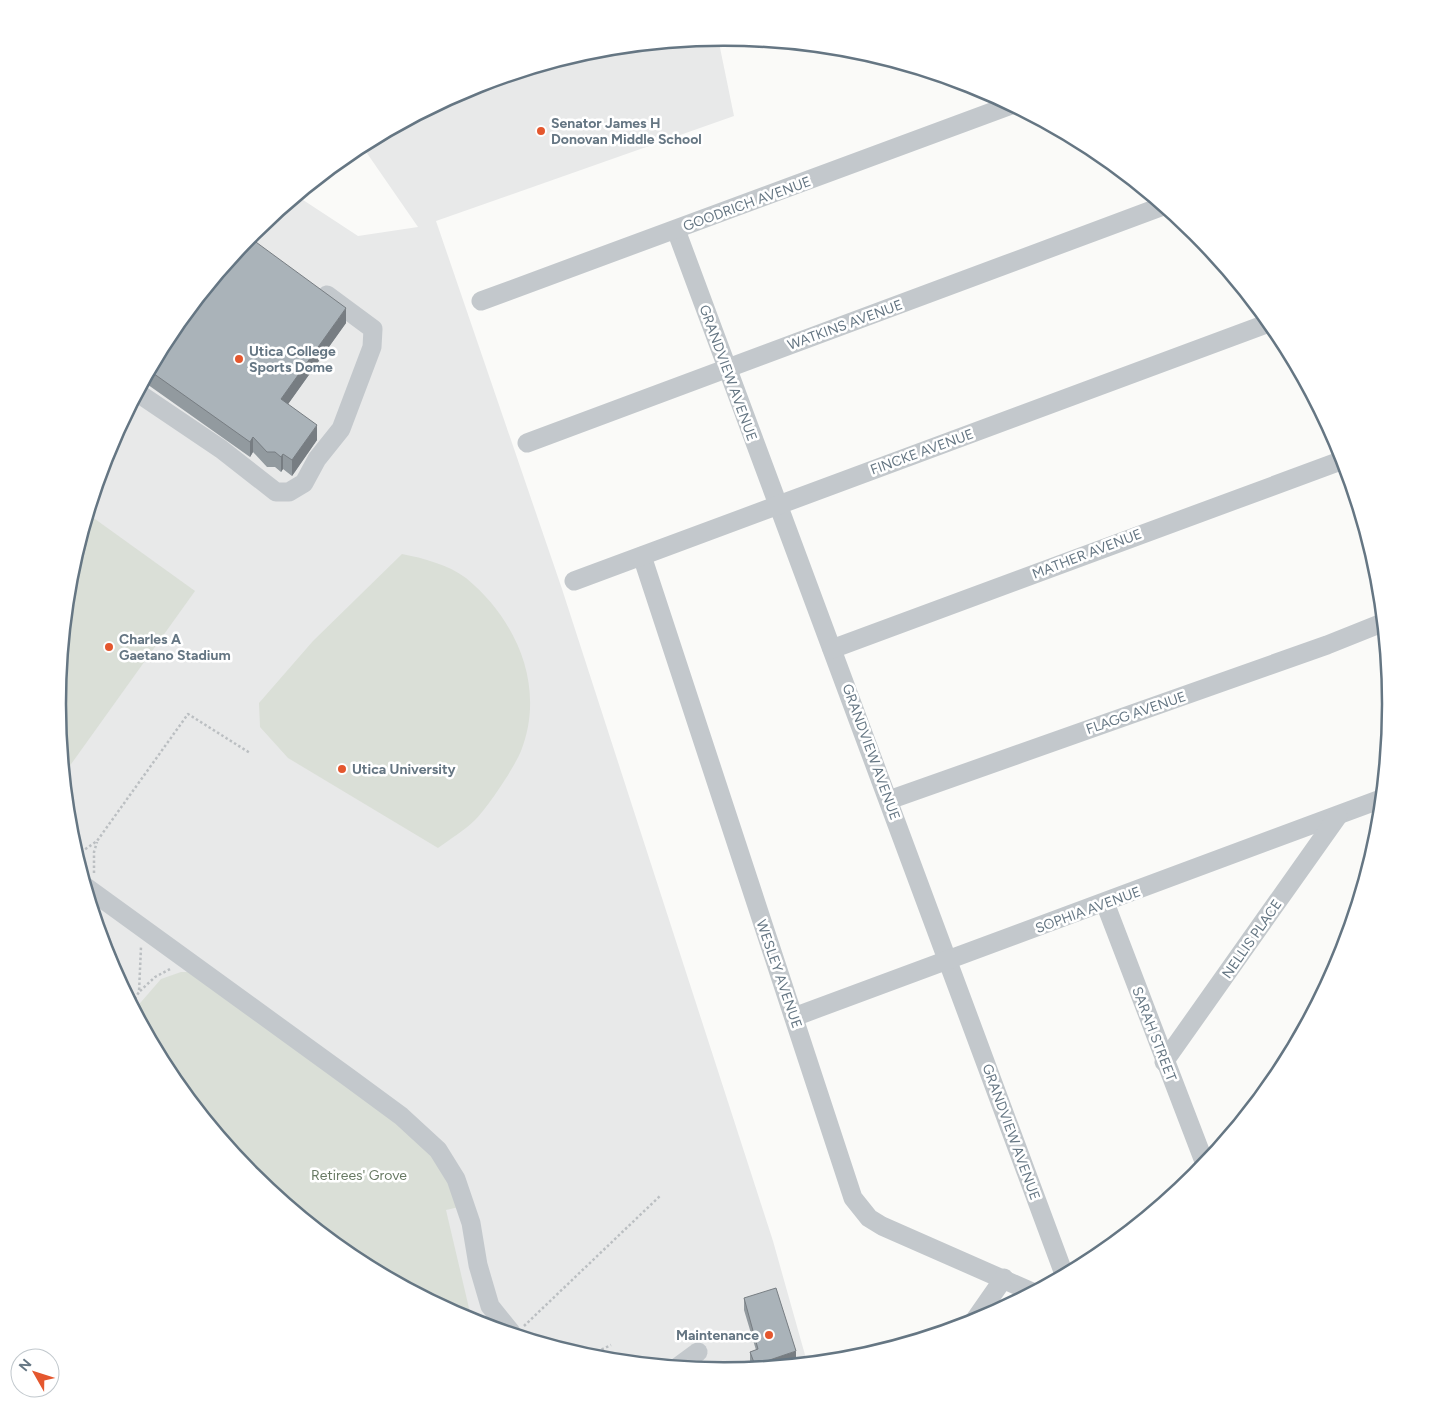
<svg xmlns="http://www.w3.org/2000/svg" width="1448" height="1408" font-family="Figtree,sans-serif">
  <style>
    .built { fill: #e8e9e9 }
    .green { fill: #dadfd7 }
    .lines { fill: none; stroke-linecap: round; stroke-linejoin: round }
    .path { stroke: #bbbfc2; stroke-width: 2.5; stroke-dasharray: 2.5 2.5; stroke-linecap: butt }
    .minor { stroke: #c3c8cc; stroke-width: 19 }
    .wall { fill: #929a9f }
    .shaded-wall { fill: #777d82 }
    .building { fill: #aab3b9; stroke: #777d82 }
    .poi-dot { fill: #e4572e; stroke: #fff; stroke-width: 2 }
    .labels { text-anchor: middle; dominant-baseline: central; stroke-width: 5; stroke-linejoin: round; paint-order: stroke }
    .poi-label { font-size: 14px; font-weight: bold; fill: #657683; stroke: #fff; text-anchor: start }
    .street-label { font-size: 14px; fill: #657683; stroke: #fff }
    .park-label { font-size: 14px; fill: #687a64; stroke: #fff }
    .rim { fill: none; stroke: #657683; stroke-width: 2.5 }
  </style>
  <rect width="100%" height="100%" fill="#fafaf8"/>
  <!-- built -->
  <polygon class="built" points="718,38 734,116 436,221 562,589 773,1241 807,1362 724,1370 594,1358 469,1320 353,1258 253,1175 170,1074 108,959 70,834 58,704 70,574 108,449 170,333 253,233 297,196 358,236 418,227 362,146 469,88 594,50"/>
  <!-- green -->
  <g class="green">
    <polygon points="88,514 195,591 64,774 58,704 70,574"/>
    <path d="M 402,554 C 423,558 449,565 466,578 C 517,620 546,687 521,751 C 514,768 488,807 475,820 C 464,831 450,839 438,848 L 288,758 L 260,727 L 259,703 L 313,641 Z"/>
    <polygon points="181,972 193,972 433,1150 459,1207 446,1210 472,1321 353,1258 253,1175 170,1074 135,1009 161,979"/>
  </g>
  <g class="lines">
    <!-- path -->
    <g class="path">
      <polyline points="77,855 97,841 188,714 250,753"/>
      <polyline points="94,873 94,852 97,842"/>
      <polyline points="140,991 155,977 172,968"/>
      <polyline points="132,1003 139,992 141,947"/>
      <polyline points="524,1326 661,1195"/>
      <polyline points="588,1356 611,1345"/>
    </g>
    <!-- minor -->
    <g class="minor">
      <polyline points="676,230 1064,1274"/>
      <polyline points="481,301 1011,105"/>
      <polyline points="138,393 221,449 276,492 289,492 304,483 317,459 341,429 372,347 373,329 327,295"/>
      <polyline points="527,443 1163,206"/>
      <polyline points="642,556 853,1198 869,1218 882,1226 1032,1292"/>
      <polyline points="574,581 1269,323"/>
      <polyline points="832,649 1343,460"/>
      <polyline points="889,800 1327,645 1382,623"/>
      <polyline points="86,887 348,1077 401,1116 438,1150 456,1179 471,1223 478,1265 490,1306 511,1332"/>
      <polyline points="1105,903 1205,1164"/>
      <polyline points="794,1017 1381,799"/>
      <polyline points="1164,1062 1338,816"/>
      <polyline points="974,1321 1004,1278"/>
      <polyline points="679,1366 698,1352"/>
    </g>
  </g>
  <!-- wall -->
  <g class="wall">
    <polygon points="346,323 288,404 317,440 292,476 283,469 281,472 275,467 267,467 253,452 250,457 144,382 170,333"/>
    <polygon points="744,1298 796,1363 793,1364 752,1368 750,1363 750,1352 756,1350 744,1310"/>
  </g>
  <!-- shaded-wall -->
  <g class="shaded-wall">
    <polygon points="346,308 346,323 281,414 281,399"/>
    <polygon points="317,425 317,440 292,476 292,460"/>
    <polygon points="253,437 253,452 250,457 250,442"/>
    <polygon points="283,454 283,469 281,472 281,457"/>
    <polygon points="796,1351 796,1363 793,1364 755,1367 755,1365"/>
  </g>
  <!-- building -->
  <g class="building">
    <polygon points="249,237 346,308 281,399 317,425 292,460 283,454 281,457 275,452 267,452 253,437 250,442 150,371 170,333"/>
    <polygon points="776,1288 796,1351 755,1365 750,1352 758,1349 744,1298"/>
  </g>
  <!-- markers -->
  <g class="poi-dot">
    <circle cx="541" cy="131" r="5"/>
    <circle cx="239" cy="359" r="5"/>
    <circle cx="109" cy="647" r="5"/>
    <circle cx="342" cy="769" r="5"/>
    <circle cx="769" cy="1335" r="5"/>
  </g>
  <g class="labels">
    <!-- poi labels -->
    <g class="poi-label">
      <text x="551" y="123">Senator James H<tspan x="551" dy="16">Donovan Middle School</tspan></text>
      <text x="249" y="351">Utica College<tspan x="249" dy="16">Sports Dome</tspan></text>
      <text x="119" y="639">Charles A<tspan x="119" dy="16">Gaetano Stadium</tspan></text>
      <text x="352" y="769">Utica University</text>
      <text x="759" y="1335" text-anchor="end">Maintenance</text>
    </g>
    <!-- street labels -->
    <g class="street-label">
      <text transform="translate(747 204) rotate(-20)">GOODRICH AVENUE</text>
      <text transform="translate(845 325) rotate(-20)">WATKINS AVENUE</text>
      <text transform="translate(728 373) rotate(70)">GRANDVIEW AVENUE</text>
      <text transform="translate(922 452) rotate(-20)">FINCKE AVENUE</text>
      <text transform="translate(1087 554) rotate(-21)">MATHER AVENUE</text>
      <text transform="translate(1136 713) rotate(-19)">FLAGG AVENUE</text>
      <text transform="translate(871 752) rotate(70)">GRANDVIEW AVENUE</text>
      <text transform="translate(1088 910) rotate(-20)">SOPHIA AVENUE</text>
      <text transform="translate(1252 939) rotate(-55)">NELLIS PLACE</text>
      <text transform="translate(779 974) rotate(71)">WESLEY AVENUE</text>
      <text transform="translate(1154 1034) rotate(69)">SARAH STREET</text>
      <text transform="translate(1011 1132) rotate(70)">GRANDVIEW AVENUE</text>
    </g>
    <!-- park labels -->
    <g class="park-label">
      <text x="359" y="1175">Retirees' Grove</text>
    </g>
  </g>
  <!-- crop -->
  <path d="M0 0H1448V1408H0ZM66 704a658 658 0 1 1 1316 0a658 658 0 1 1-1316 0Z" fill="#fff" fill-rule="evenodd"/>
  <path class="rim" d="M66 704a658 658 0 1 1 1316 0a658 658 0 1 1-1316 0Z"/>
  <!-- north arrow -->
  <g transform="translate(35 1373) rotate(309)"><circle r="24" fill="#ffffff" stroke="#c1c8cd"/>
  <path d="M0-4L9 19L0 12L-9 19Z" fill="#e4572e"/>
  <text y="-8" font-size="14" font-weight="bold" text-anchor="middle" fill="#657683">N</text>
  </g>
</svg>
